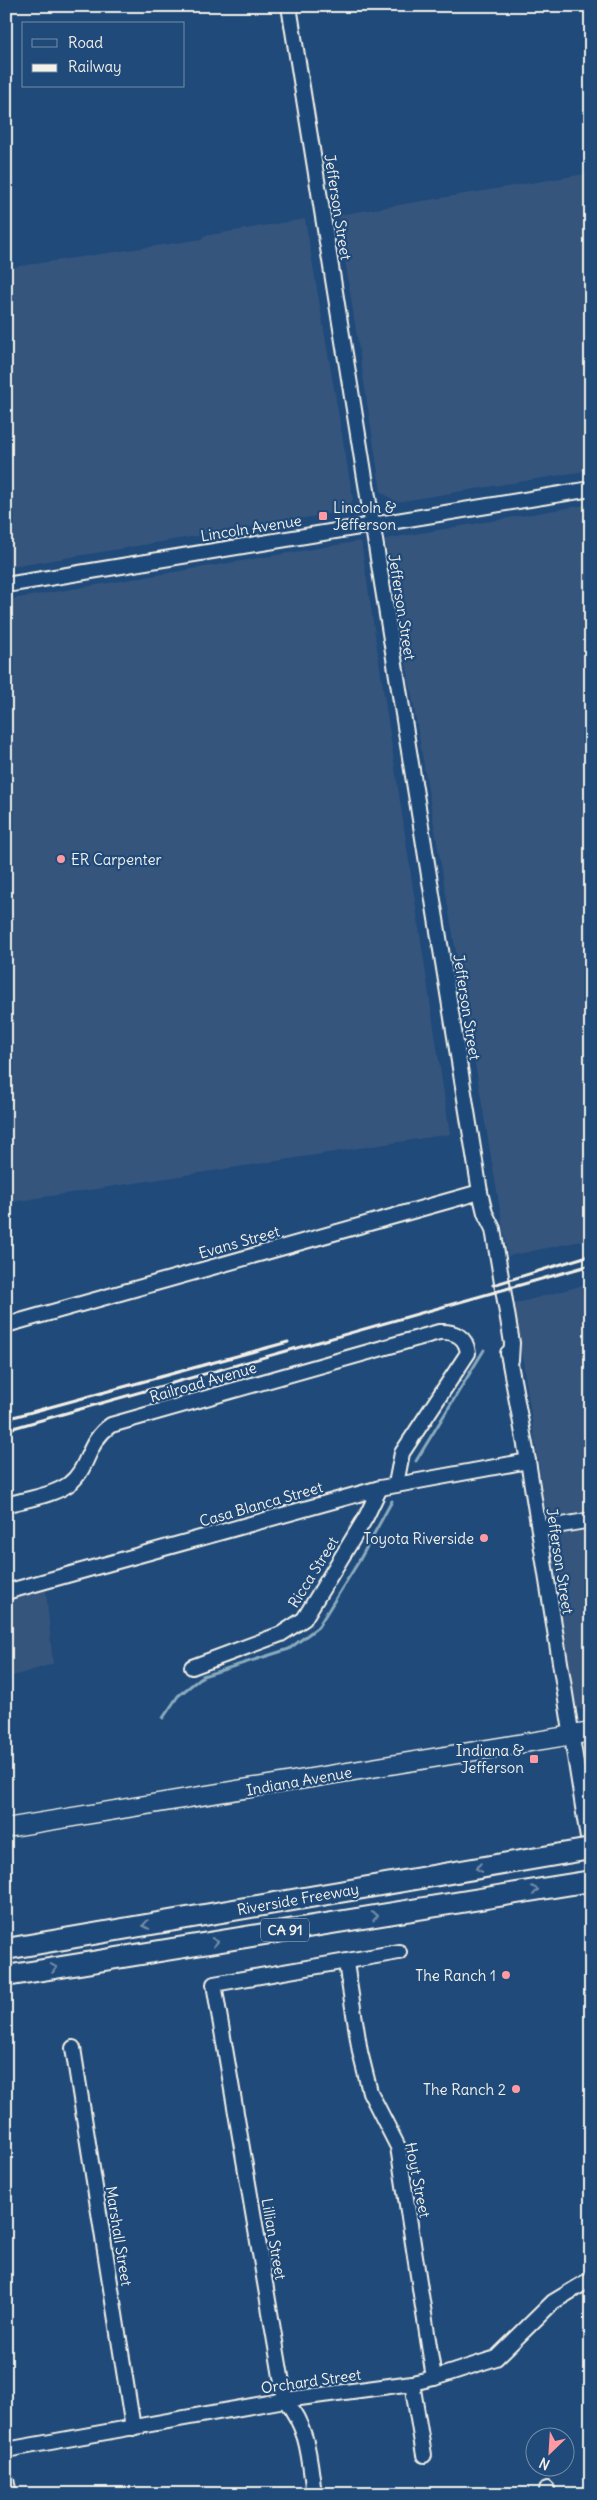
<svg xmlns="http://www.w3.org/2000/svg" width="597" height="2500" font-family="Delius,sans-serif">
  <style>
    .built { fill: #34557d }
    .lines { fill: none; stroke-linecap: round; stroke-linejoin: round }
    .stream { stroke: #8aabbd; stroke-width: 3 }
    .minor-casing { stroke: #f4f1e8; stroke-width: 18 }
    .major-casing { stroke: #f4f1e8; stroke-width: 21 }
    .highway-casing { stroke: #f4f1e8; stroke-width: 24 }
    .minor { stroke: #1f4a7a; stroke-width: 14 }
    .major { stroke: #1f4a7a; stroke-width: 18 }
    .highway { stroke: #1f4a7a; stroke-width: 20 }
    .rail { stroke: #f4f1e8; stroke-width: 3 }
    .highway-bridge-casing { stroke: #f4f1e8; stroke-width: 24; stroke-linecap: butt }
    .highway-bridge { stroke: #1f4a7a; stroke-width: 20 }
    .oneway { stroke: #748da6 }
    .poi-dot { fill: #ff9aa2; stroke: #1f4a7a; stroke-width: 2 }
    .labels { text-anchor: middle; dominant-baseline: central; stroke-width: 4.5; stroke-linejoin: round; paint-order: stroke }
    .shield { fill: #1f4a7a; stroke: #b4bfc7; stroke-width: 1 }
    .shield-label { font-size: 14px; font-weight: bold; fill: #f4f1e8 }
    .street-label { font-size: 15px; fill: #f4f1e8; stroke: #1f4a7a }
    .poi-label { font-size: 15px; fill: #f4f1e8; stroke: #1f4a7a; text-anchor: end }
  </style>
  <rect width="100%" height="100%" fill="#1f4a7a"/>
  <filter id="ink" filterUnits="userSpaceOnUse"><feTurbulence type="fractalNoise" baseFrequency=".02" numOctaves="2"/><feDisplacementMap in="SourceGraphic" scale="10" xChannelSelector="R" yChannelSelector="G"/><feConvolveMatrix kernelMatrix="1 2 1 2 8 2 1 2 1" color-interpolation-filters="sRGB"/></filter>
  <g filter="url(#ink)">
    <!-- built -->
    <g class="built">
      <polygon points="591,173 591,470 397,502 381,492 338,215"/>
      <polygon points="305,219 353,499 346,511 6,568 6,268 203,239 203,236"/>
      <polygon points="591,504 591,1239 508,1256 385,539"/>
      <polygon points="361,541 450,1134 6,1203 6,600"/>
      <polygon points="591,1283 591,1714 576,1707 514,1304"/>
      <polygon points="46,1590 53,1664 6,1678 6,1601"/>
    </g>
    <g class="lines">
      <!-- stream -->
      <g class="stream">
        <polyline points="416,1461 484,1350"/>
        <polyline points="163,1718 178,1696 203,1676 289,1649 318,1627 359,1561 392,1501"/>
      </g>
      <!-- minor casing -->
      <g class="minor-casing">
        <g id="minor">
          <polyline points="289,6 480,1192 485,1213 493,1229 512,1343 511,1360"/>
          <polyline points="6,585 591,489"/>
          <polyline points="6,1325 480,1192"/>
          <polyline points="508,1353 528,1461 591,1857"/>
          <path d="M 6,1505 C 26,1499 52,1496 69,1484 C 90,1468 86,1442 111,1425 L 439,1332 C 454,1331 466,1336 468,1353 L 402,1453 L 396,1484"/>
          <polyline points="539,1529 591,1520"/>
          <polyline points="6,1592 380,1488 528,1461"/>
          <polyline points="192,1667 281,1634 304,1619 366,1517 380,1488"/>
          <polyline points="346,1963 360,2052 370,2092 398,2147 434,2378"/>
          <polyline points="73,2048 133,2428"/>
          <polyline points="412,2383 424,2455"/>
          <polyline points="6,2450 285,2400 412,2383 434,2378 496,2358 553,2302 591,2279"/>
          <polyline points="6,2480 9,2494"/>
          <polyline points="547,2489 548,2494"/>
          <path d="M 314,2494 C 309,2457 309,2430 285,2400 L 214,1984 L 399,1952"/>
        </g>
      </g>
      <!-- major casing -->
      <g class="major-casing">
        <polyline id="major" points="6,1828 591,1732"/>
      </g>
      <!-- highway casing -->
      <g class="highway-casing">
        <g id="highway">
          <polyline points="6,1949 561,1854"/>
          <polyline points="6,1976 591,1881"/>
        </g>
      </g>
      <!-- minor -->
      <use href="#minor" class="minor"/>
      <!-- major -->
      <use href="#major" class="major"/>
      <!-- highway -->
      <use href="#highway" class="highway"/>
      <!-- rail -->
      <g class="rail">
        <polyline points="493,1285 591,1255"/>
        <polyline points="6,1419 288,1342"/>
        <polyline points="6,1430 591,1265"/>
      </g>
      <!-- highway-bridge casing -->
      <g class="highway-bridge-casing">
        <polyline id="highway-bridge" points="561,1854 591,1849"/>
      </g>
      <!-- highway-bridge -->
      <use href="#highway-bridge" class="highway-bridge"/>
    </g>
    <!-- one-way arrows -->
    <defs><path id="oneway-chevron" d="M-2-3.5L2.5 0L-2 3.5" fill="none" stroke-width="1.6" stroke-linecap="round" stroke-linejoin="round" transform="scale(1.25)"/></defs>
    <g class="oneway">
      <use href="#oneway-chevron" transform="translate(479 1868) rotate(170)"/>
      <use href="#oneway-chevron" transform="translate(535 1890) rotate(-9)"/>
      <use href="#oneway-chevron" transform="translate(375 1916) rotate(-9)"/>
      <use href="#oneway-chevron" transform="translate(146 1925) rotate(170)"/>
      <use href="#oneway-chevron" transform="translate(215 1942) rotate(-9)"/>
      <use href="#oneway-chevron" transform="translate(54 1968) rotate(-9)"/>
    </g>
  </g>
  <!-- markers -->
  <g class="poi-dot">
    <rect x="318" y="511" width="10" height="10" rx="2.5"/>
    <circle cx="61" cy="859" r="5"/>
    <circle cx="484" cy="1538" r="5"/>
    <rect x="529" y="1754" width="10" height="10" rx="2.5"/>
    <circle cx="506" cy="1975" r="5"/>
    <circle cx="516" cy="2089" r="5"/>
  </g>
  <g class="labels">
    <!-- shield labels -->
    <rect class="shield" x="261" y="1918.5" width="48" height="23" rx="4"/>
    <g class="shield-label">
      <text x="285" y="1930">CA 91</text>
    </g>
    <!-- street labels -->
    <g class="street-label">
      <text transform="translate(338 207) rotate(81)">Jefferson Street</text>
      <text transform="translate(251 528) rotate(-9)">Lincoln Avenue</text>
      <text transform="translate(402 607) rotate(81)">Jefferson Street</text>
      <text transform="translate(467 1007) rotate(81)">Jefferson Street</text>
      <text transform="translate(239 1242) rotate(-16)">Evans Street</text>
      <text transform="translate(203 1382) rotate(-16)">Railroad Avenue</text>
      <text transform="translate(261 1504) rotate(-16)">Casa Blanca Street</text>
      <text transform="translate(560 1561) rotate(81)">Jefferson Street</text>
      <text transform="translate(313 1572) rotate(-58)">Ricca Street</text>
      <text transform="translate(299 1781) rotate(-10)">Indiana Avenue</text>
      <text transform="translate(298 1899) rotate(-10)">Riverside Freeway</text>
      <text transform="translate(418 2180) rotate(79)">Hoyt Street</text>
      <text transform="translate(119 2236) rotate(81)">Marshall Street</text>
      <text transform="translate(274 2239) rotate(80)">Lillian Street</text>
      <text transform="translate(311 2381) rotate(-8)">Orchard Street</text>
    </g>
    <!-- poi labels -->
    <g class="poi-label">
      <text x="333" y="507" text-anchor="start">Lincoln &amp;<tspan x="333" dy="17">Jefferson</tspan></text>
      <text x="71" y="859" text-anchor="start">ER Carpenter</text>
      <text x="474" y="1538">Toyota Riverside</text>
      <text x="524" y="1750">Indiana &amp;<tspan x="524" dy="17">Jefferson</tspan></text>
      <text x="496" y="1975">The Ranch 1</text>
      <text x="506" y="2089">The Ranch 2</text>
    </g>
  </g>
  <!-- margin -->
  <rect width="597" height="2500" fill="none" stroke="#1f4a7a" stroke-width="25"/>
  <rect x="12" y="12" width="572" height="2475" fill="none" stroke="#f4f1e8" stroke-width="2" filter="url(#ink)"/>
  <!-- legend -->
  <rect x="22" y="22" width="162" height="65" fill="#1f4a7a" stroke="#748da6"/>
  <rect x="32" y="39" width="25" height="8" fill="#1f4a7a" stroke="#748da6"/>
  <text x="68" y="48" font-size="15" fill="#f4f1e8">Road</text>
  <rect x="32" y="64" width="25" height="8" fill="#f4f1e8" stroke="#748da6"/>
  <text x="68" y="72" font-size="15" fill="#f4f1e8">Railway</text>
  <!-- north arrow -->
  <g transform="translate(550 2452) rotate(205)"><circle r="24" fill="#1f4a7a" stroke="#748da6"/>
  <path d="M0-4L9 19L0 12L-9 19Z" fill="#ff9aa2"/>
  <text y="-8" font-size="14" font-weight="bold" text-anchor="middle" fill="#f4f1e8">N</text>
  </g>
</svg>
